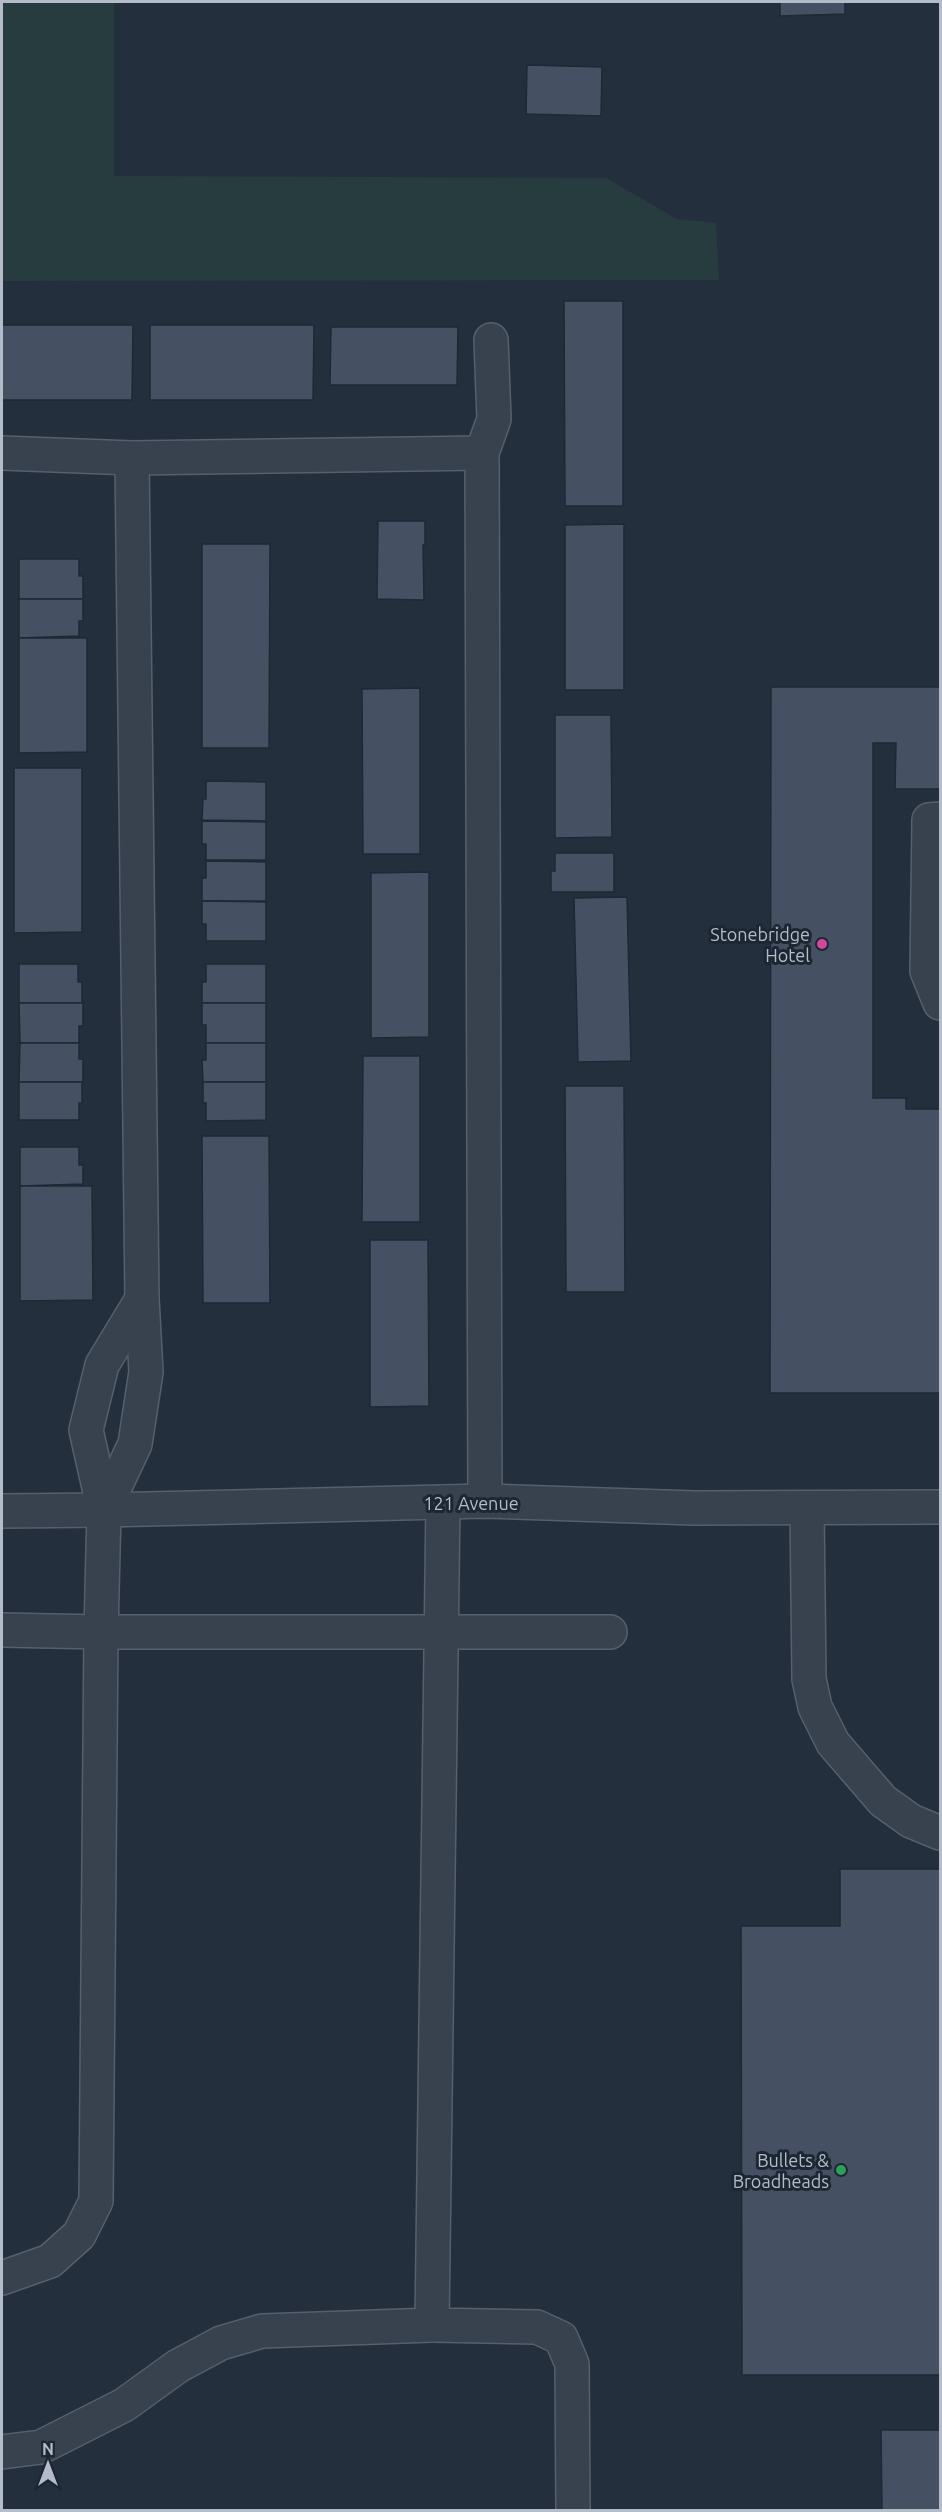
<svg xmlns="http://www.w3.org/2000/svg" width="942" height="2512" font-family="Ubuntu,sans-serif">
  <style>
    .green { fill: #263c3f }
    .building { fill: #455162; stroke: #1f2835; stroke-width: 1.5 }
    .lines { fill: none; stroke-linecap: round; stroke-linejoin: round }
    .minor-casing { stroke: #565f6c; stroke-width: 36 }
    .minor { stroke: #38414e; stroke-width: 33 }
    .hotel-dot { fill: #d1479c; stroke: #1d2633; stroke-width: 2 }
    .leisure-dot { fill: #2e9e5b; stroke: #1d2633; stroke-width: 2 }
    .labels { text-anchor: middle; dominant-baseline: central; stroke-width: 6; stroke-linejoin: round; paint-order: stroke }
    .poi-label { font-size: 18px; fill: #b4bcc9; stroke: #1d2633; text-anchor: end }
    .street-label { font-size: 18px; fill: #b4bcc9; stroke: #1d2633 }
  </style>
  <rect width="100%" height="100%" fill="#242f3e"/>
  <!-- green -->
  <polygon class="green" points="2,2 114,2 114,176 606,178 677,219 716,223 719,280 2,281"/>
  <!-- building -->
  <g class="building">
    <polygon points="780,2 845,2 845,14 780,16"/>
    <polygon points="527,65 602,67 601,116 526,114"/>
    <polygon points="564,301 623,301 623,506 565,506"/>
    <polygon points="2,325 133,325 132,400 2,400"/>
    <polygon points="150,325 314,325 313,400 150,400"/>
    <polygon points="331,327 458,327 457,385 330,385"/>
    <polygon points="378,521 425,521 425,545 423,545 424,600 377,599"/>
    <polygon points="624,524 624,690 565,690 565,525"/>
    <polygon points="202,544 270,544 269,748 202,748"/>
    <polygon points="19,559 79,559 79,576 83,576 83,599 19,599"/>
    <polygon points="19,599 83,599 83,621 79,621 79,636 19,638"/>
    <polygon points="19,638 87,638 87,752 19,753"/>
    <polygon points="771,687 940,687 940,789 895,789 896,743 873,743 873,1098 906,1098 906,1109 940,1109 940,1393 770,1393"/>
    <polygon points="420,688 420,854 363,854 362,689"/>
    <polygon points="555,715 611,715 612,837 555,838"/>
    <polygon points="14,768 82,768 82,932 14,933"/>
    <polygon points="206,781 266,782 266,821 202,820 203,799 206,799"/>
    <polygon points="202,821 266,822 266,860 206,860 206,844 202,844"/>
    <polygon points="555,853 614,853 614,892 551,892 551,871 555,871"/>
    <polygon points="206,861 266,862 266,901 202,901 202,878 206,878"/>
    <polygon points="429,872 429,1037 371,1038 371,873"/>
    <polygon points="627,897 631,1061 578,1062 574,898"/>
    <polygon points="202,901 266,902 266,941 206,941 206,924 202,924"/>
    <polygon points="19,964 78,964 78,982 82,982 82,1003 19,1003"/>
    <polygon points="206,964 266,964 266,1003 202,1003 202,982 206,982"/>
    <polygon points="19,1003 83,1003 83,1026 79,1026 79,1043 20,1043"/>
    <polygon points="202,1003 266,1003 266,1043 206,1043 206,1025 202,1025"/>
    <polygon points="20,1043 79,1043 79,1059 83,1059 83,1082 19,1082"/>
    <polygon points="206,1043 266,1043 266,1082 203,1082 202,1060 206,1060"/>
    <polygon points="363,1056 420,1056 420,1222 362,1222"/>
    <polygon points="19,1082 82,1082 82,1103 79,1103 79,1120 19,1120"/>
    <polygon points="203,1082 266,1082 266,1120 206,1121 206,1103 203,1103"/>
    <polygon points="565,1086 624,1086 625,1292 566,1292"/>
    <polygon points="202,1136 269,1136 270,1303 203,1303"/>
    <polygon points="20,1147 79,1147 79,1165 83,1165 83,1184 20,1186"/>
    <polygon points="20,1186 92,1186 93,1300 20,1301"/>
    <polygon points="370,1240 428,1240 429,1406 370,1407"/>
    <polygon points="840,1869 940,1869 940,2375 742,2375 741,1926 840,1926"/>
    <polygon points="881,2430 940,2430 940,2510 882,2510"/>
  </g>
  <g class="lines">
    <!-- minor casing -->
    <g class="minor-casing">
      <g id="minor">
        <polyline points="2,453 132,458 482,453"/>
        <polyline points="940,819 929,820 927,971 940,1003"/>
        <polyline points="142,1299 102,1365 86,1430 104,1510 101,1632 610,1632"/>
        <polyline points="485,1501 482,453 494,419 491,340"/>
        <polyline points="443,1502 432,2325 537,2327 561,2338 572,2364 573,2510"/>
        <polyline points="807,1508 809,1679 815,1707 833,1743 883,1801 911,1821 940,1833"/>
        <polyline points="104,1510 135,1444 146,1372 142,1299 132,458"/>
        <polyline points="2,1511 104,1510 485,1501 694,1508 940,1507"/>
        <polyline points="2,1630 101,1632 96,2201 79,2235 50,2261 2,2278"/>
        <polyline points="2,2452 41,2447 124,2405 178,2366 221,2343 262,2331 432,2325"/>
      </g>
    </g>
    <!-- minor -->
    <use href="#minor" class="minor"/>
  </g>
  <!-- markers -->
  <circle class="hotel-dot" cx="822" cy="944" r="6"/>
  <circle class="leisure-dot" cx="841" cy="2170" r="6"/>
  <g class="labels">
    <!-- poi labels -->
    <g class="poi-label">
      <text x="810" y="934">Stonebridge<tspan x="810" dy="21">Hotel</tspan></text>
      <text x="829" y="2160">Bullets &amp;<tspan x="829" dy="21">Broadheads</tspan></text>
    </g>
    <!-- street labels -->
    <g class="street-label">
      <text x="471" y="1503">121 Avenue</text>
    </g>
  </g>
  <!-- border -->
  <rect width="942" height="2512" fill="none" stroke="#b4bcc9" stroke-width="6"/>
  <!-- north arrow -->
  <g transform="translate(48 2464)" stroke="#1d2633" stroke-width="4.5" paint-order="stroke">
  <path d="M0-4.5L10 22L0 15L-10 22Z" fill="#b4bcc9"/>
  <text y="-9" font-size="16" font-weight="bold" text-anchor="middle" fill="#b4bcc9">N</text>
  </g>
</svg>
